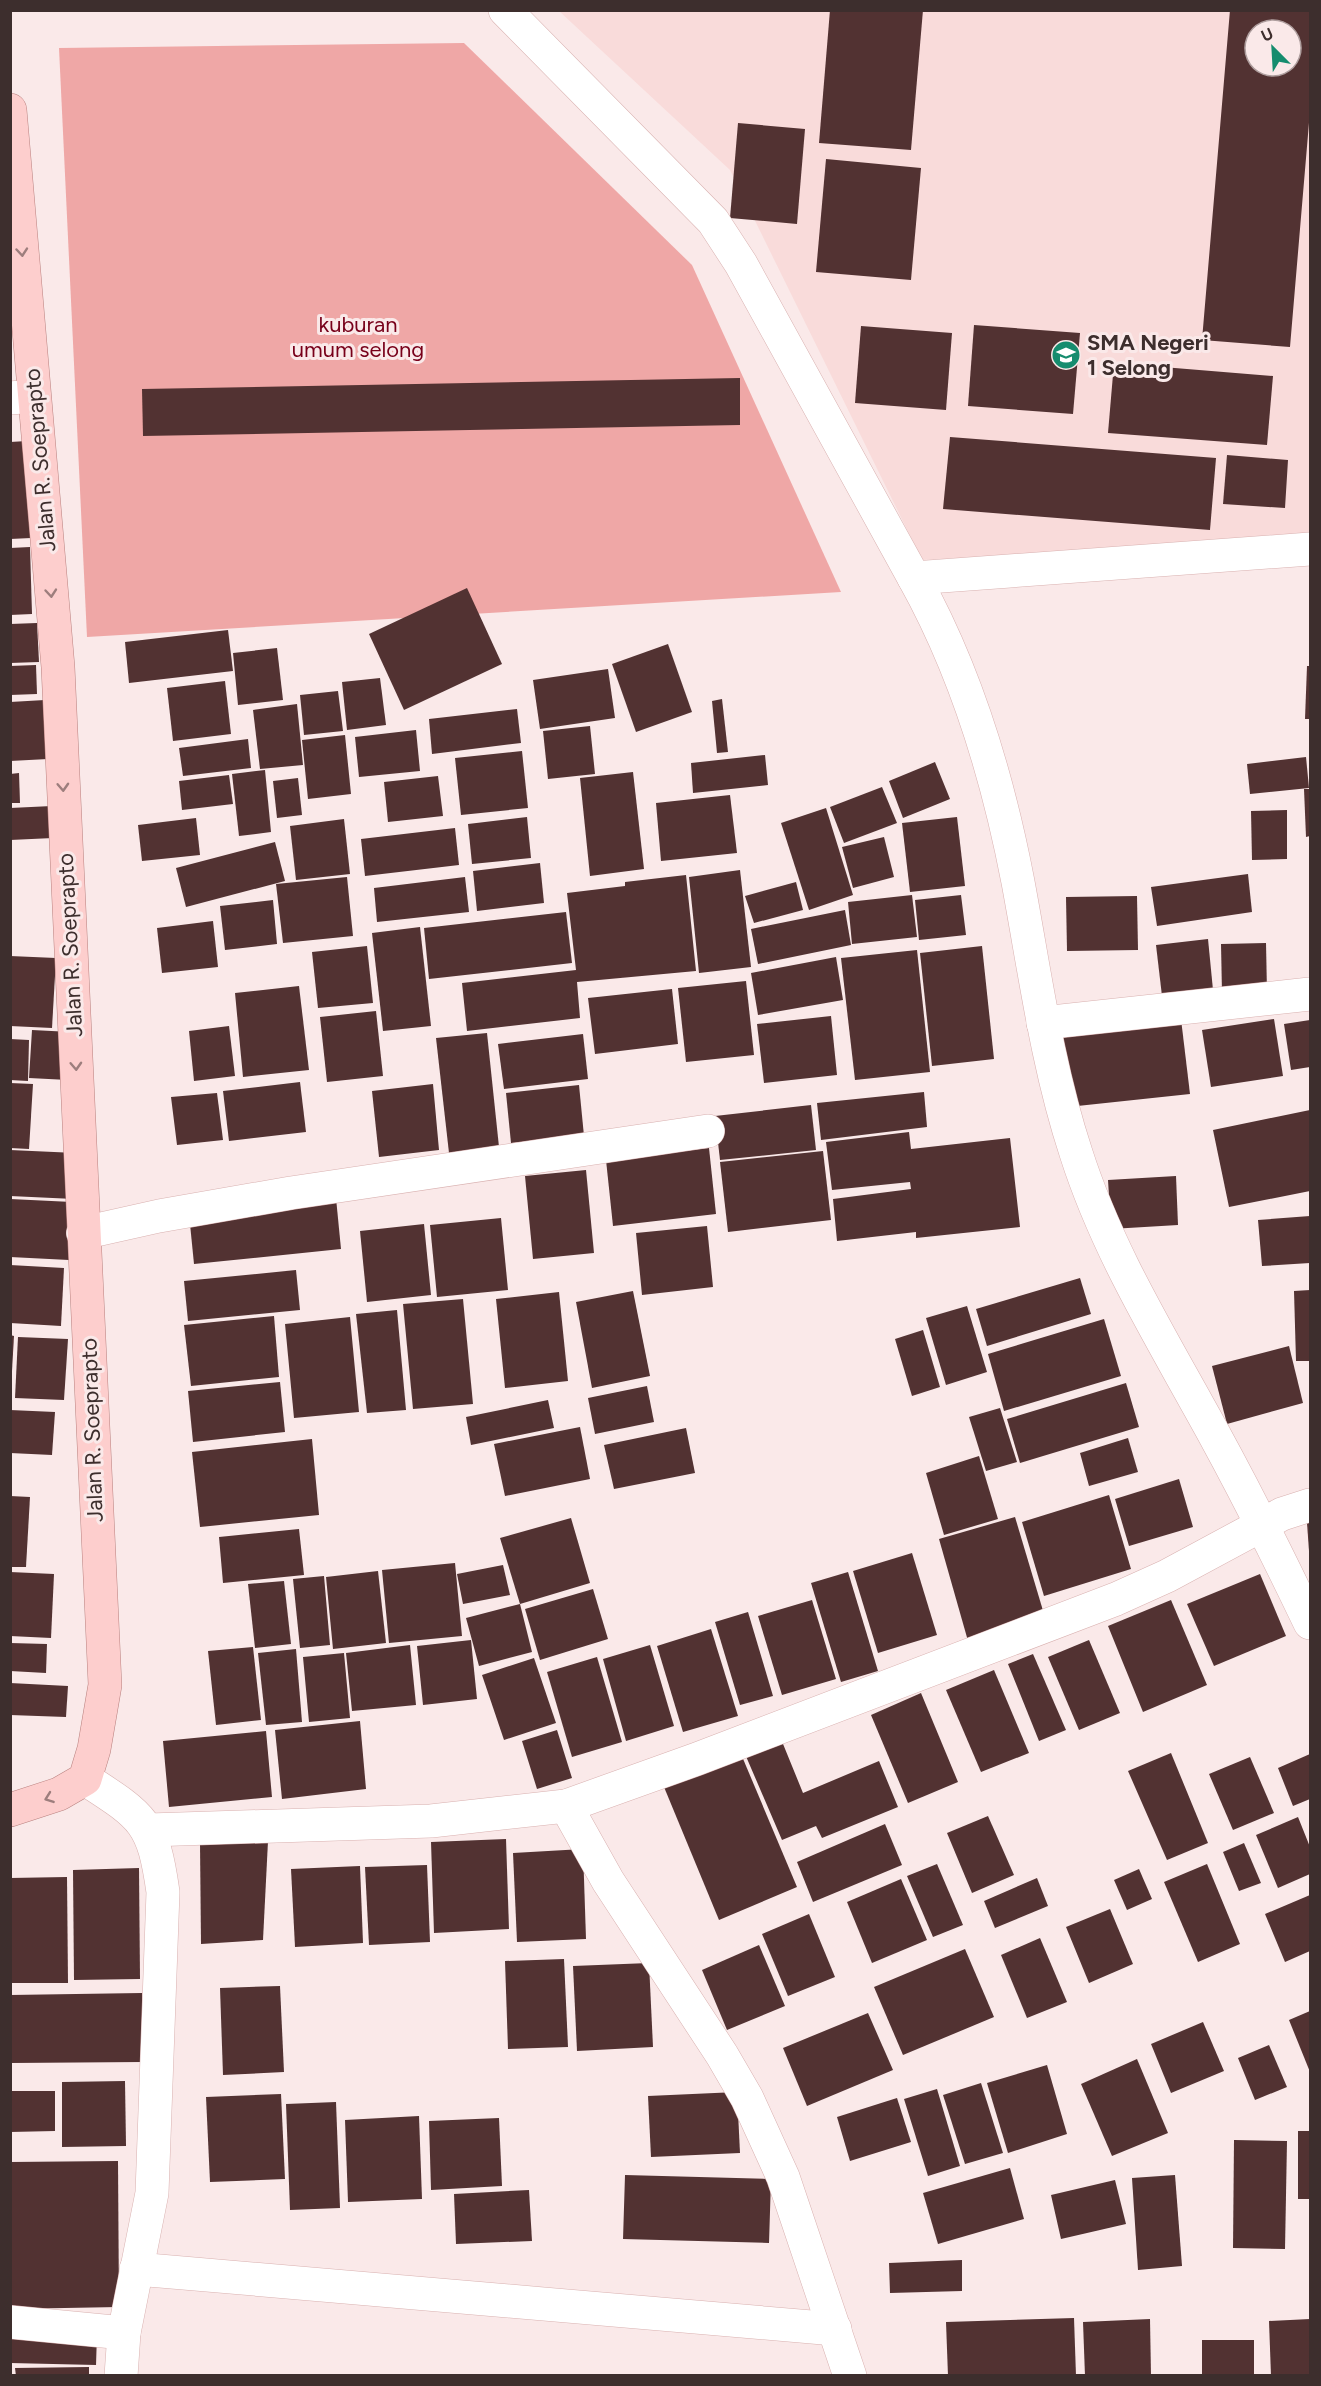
<svg xmlns="http://www.w3.org/2000/svg" width="1321" height="2386" font-family="Figtree,sans-serif">
  <style>
    .built { fill: #f9dbda; fill-rule: evenodd }
    .green { fill: #efa7a6 }
    .building { fill: #523232; fill-rule: evenodd }
    .lines { fill: none; stroke-linecap: round; stroke-linejoin: round }
    .minor-casing { stroke: #d9b1b0; stroke-width: 34 }
    .major-casing { stroke: #b9817f; stroke-width: 34 }
    .minor { stroke: #fff; stroke-width: 33 }
    .major { stroke: #fdcecd; stroke-width: 33 }
    .oneway { stroke: #9d7e7d }
    .labels { text-anchor: middle; dominant-baseline: central; stroke-width: 6; stroke-linejoin: round; paint-order: stroke }
    .park-label { font-size: 22px; fill: #78001a; stroke: #fae9e9 }
    .poi-label { font-size: 22px; font-weight: bold; fill: #3d2e2d; stroke: #fae9e9; text-anchor: start }
    .street-label { font-size: 22px; fill: #3d2e2d; stroke: #fae9e9 }
  </style>
  <rect width="100%" height="100%" fill="#fae9e9"/>
  <!-- built -->
  <path class="built" d="M 559,11 L 1310,11 L 1310,541 L 922,560 L 730,170 ZM 1255,30 L 1291,30 L 1291,66 L 1255,66 Z"/>
  <!-- green -->
  <polygon class="green" points="464,43 692,265 841,592 87,637 59,48"/>
  <!-- building -->
  <g class="building">
    <polygon points="830,10 923,10 911,150 819,143"/>
    <path d="M 1230,10 L 1310,10 L 1310,111 L 1290,347 L 1202,340 ZM 1255,30 L 1291,30 L 1291,66 L 1255,66 Z"/>
    <polygon points="738,123 805,129 797,224 730,218"/>
    <polygon points="826,159 921,168 911,280 816,272"/>
    <polygon points="974,325 1080,333 1073,414 968,406"/>
    <polygon points="861,326 952,333 946,410 855,403"/>
    <polygon points="1114,363 1273,376 1267,445 1108,433"/>
    <polygon points="740,378 740,425 143,436 142,389"/>
    <polygon points="950,437 1216,458 1210,530 943,509"/>
    <polygon points="27,441 31,538 10,539 10,442"/>
    <polygon points="1227,455 1288,460 1285,508 1223,504"/>
    <polygon points="30,547 32,614 10,615 10,548"/>
    <polygon points="467,588 502,664 404,710 369,634"/>
    <polygon points="37,623 39,662 10,663 10,624"/>
    <polygon points="228,630 233,671 129,683 125,642"/>
    <polygon points="668,644 692,712 636,732 612,664"/>
    <polygon points="277,648 283,700 238,705 233,653"/>
    <polygon points="36,665 37,694 10,695 10,666"/>
    <polygon points="1307,666 1310,666 1310,719 1305,719"/>
    <polygon points="608,669 615,718 540,729 533,680"/>
    <polygon points="380,678 386,725 347,730 342,682"/>
    <polygon points="225,681 231,734 173,741 167,688"/>
    <polygon points="338,691 343,731 304,735 300,695"/>
    <polygon points="722,699 728,752 717,753 712,701"/>
    <polygon points="45,700 48,759 10,761 10,702"/>
    <polygon points="297,704 303,765 260,769 253,710"/>
    <polygon points="517,709 521,743 432,754 429,719"/>
    <polygon points="590,726 595,774 548,779 543,731"/>
    <polygon points="416,730 420,771 359,777 355,737"/>
    <polygon points="345,735 351,794 308,799 302,740"/>
    <polygon points="248,739 251,768 183,776 179,748"/>
    <polygon points="522,751 528,808 461,815 455,758"/>
    <polygon points="765,755 768,785 693,793 691,763"/>
    <polygon points="1306,757 1309,788 1250,794 1247,764"/>
    <polygon points="935,762 950,799 903,818 889,781"/>
    <polygon points="265,770 271,832 239,836 232,774"/>
    <polygon points="633,772 644,869 590,876 580,778"/>
    <polygon points="19,773 20,803 10,803 10,774"/>
    <polygon points="229,775 233,804 182,810 179,781"/>
    <polygon points="438,776 443,816 388,822 384,782"/>
    <polygon points="298,778 302,815 277,818 273,781"/>
    <polygon points="882,787 897,823 844,843 830,807"/>
    <polygon points="1304,789 1310,789 1310,836 1306,837"/>
    <polygon points="730,795 737,853 661,861 656,803"/>
    <polygon points="52,806 53,838 10,840 10,808"/>
    <polygon points="826,808 853,895 809,910 781,823"/>
    <polygon points="1287,810 1287,859 1252,860 1251,811"/>
    <polygon points="527,817 531,858 472,864 468,824"/>
    <polygon points="957,817 965,886 910,892 902,823"/>
    <polygon points="196,818 200,855 142,861 138,825"/>
    <polygon points="344,819 350,874 296,880 290,826"/>
    <polygon points="455,828 459,865 365,876 361,839"/>
    <polygon points="884,837 894,877 853,888 842,847"/>
    <polygon points="275,842 285,881 186,907 176,868"/>
    <polygon points="540,863 544,903 477,911 473,871"/>
    <polygon points="740,870 751,967 699,973 689,877"/>
    <polygon points="1248,874 1252,912 1157,926 1151,887"/>
    <polygon points="686,875 696,971 577,982 580,1018 467,1031 462,983 576,970 567,893 625,886 625,882"/>
    <polygon points="347,877 353,936 283,943 276,884"/>
    <polygon points="465,877 469,912 377,922 374,888"/>
    <polygon points="796,882 803,910 754,923 745,896"/>
    <polygon points="912,895 917,937 852,944 848,902"/>
    <polygon points="961,895 966,935 919,940 915,900"/>
    <polygon points="1137,896 1138,950 1067,951 1066,897"/>
    <polygon points="273,900 277,944 225,950 220,906"/>
    <polygon points="845,910 851,945 758,964 751,929"/>
    <polygon points="566,912 572,963 429,979 424,928"/>
    <polygon points="213,921 218,967 162,973 157,928"/>
    <polygon points="420,927 431,1026 383,1031 372,933"/>
    <polygon points="1208,939 1213,990 1162,996 1156,945"/>
    <polygon points="1266,943 1267,992 1222,993 1221,944"/>
    <polygon points="367,946 373,1003 318,1008 312,952"/>
    <polygon points="982,946 994,1059 932,1066 920,953"/>
    <polygon points="917,950 930,1072 855,1080 841,958"/>
    <polygon points="10,956 56,958 52,1028 10,1026"/>
    <polygon points="836,957 843,1000 758,1015 751,973"/>
    <polygon points="746,981 754,1055 686,1062 678,988"/>
    <polygon points="299,986 309,1070 243,1077 235,993"/>
    <polygon points="672,989 678,1044 595,1054 588,998"/>
    <polygon points="376,1011 383,1076 327,1082 320,1017"/>
    <polygon points="831,1016 837,1075 764,1083 757,1024"/>
    <polygon points="1181,1019 1190,1094 1068,1107 1060,1033"/>
    <polygon points="1274,1019 1283,1076 1211,1087 1202,1030"/>
    <polygon points="1310,1020 1310,1067 1291,1070 1284,1024"/>
    <polygon points="229,1026 235,1076 194,1081 189,1031"/>
    <polygon points="32,1030 71,1032 68,1080 29,1078"/>
    <polygon points="487,1033 499,1147 449,1153 436,1038"/>
    <polygon points="583,1034 588,1079 504,1089 498,1044"/>
    <polygon points="10,1039 29,1040 28,1081 10,1080"/>
    <polygon points="300,1082 306,1132 229,1141 223,1091"/>
    <polygon points="10,1083 33,1084 29,1149 10,1148"/>
    <polygon points="433,1084 439,1150 379,1157 372,1091"/>
    <polygon points="579,1085 584,1136 511,1143 506,1093"/>
    <polygon points="924,1092 927,1127 821,1140 817,1103"/>
    <polygon points="217,1093 223,1140 177,1145 171,1097"/>
    <polygon points="811,1105 816,1150 720,1160 715,1116"/>
    <polygon points="1310,1110 1310,1191 1229,1207 1213,1130"/>
    <polygon points="909,1132 911,1149 1010,1138 1020,1227 916,1238 916,1232 837,1241 833,1199 911,1189 910,1182 832,1190 826,1142"/>
    <polygon points="709,1148 716,1214 613,1226 606,1160"/>
    <polygon points="10,1150 76,1153 74,1199 10,1196"/>
    <polygon points="823,1151 831,1220 728,1232 720,1162"/>
    <polygon points="586,1170 594,1253 533,1259 525,1176"/>
    <polygon points="1176,1176 1178,1225 1111,1229 1108,1180"/>
    <polygon points="336,1198 341,1249 194,1264 189,1214"/>
    <polygon points="10,1199 72,1202 69,1260 10,1257"/>
    <polygon points="1310,1216 1310,1263 1262,1266 1258,1220"/>
    <polygon points="501,1218 508,1290 437,1297 430,1225"/>
    <polygon points="424,1224 431,1295 367,1302 360,1231"/>
    <polygon points="707,1226 713,1287 642,1295 636,1233"/>
    <polygon points="10,1265 64,1268 61,1326 10,1323"/>
    <polygon points="296,1270 300,1310 188,1321 184,1281"/>
    <polygon points="1080,1278 1091,1314 987,1346 976,1309"/>
    <polygon points="1310,1290 1310,1361 1296,1361 1294,1291"/>
    <polygon points="633,1291 650,1376 592,1388 576,1302"/>
    <polygon points="559,1292 568,1381 505,1388 496,1299"/>
    <polygon points="463,1299 473,1404 413,1409 403,1304"/>
    <polygon points="967,1306 987,1372 946,1385 926,1318"/>
    <polygon points="397,1310 406,1410 367,1413 356,1314"/>
    <polygon points="274,1316 279,1377 191,1386 184,1325"/>
    <polygon points="350,1317 359,1412 294,1418 285,1324"/>
    <polygon points="1104,1319 1121,1376 1004,1411 988,1354"/>
    <polygon points="923,1330 940,1387 912,1396 895,1339"/>
    <polygon points="10,1335 14,1336 12,1371 10,1371"/>
    <polygon points="18,1337 68,1339 64,1400 15,1398"/>
    <polygon points="1289,1346 1303,1403 1227,1424 1212,1366"/>
    <polygon points="280,1382 285,1432 193,1442 188,1391"/>
    <polygon points="1126,1383 1139,1427 1020,1463 1007,1419"/>
    <polygon points="647,1386 654,1422 595,1434 588,1398"/>
    <polygon points="548,1400 554,1428 471,1445 466,1417"/>
    <polygon points="1000,1408 1017,1462 986,1471 969,1417"/>
    <polygon points="10,1410 55,1412 52,1455 10,1453"/>
    <polygon points="580,1427 590,1479 505,1496 494,1444"/>
    <polygon points="686,1428 695,1473 614,1489 604,1445"/>
    <polygon points="1128,1438 1138,1472 1089,1486 1080,1453"/>
    <polygon points="312,1439 319,1515 200,1527 192,1452"/>
    <polygon points="979,1456 998,1519 944,1535 926,1473"/>
    <polygon points="1179,1479 1193,1527 1129,1546 1115,1499"/>
    <polygon points="1109,1495 1131,1569 1044,1596 1022,1522"/>
    <polygon points="10,1496 30,1497 26,1567 10,1567"/>
    <polygon points="1015,1517 1047,1624 970,1648 939,1539"/>
    <polygon points="571,1518 590,1583 520,1604 500,1538"/>
    <polygon points="1310,1522 1310,1551 1309,1551 1307,1523"/>
    <polygon points="299,1529 304,1575 223,1583 219,1537"/>
    <polygon points="912,1553 937,1635 878,1653 853,1571"/>
    <polygon points="455,1563 462,1636 389,1643 382,1570"/>
    <polygon points="503,1565 510,1595 463,1604 457,1574"/>
    <polygon points="378,1571 386,1643 333,1649 326,1577"/>
    <polygon points="10,1572 54,1574 51,1638 10,1636"/>
    <polygon points="848,1572 878,1671 841,1682 811,1583"/>
    <polygon points="1260,1574 1286,1636 1214,1666 1187,1604"/>
    <polygon points="324,1576 330,1645 300,1648 293,1579"/>
    <polygon points="284,1581 291,1644 255,1648 248,1584"/>
    <polygon points="593,1589 608,1639 540,1660 525,1609"/>
    <polygon points="812,1600 836,1679 782,1695 758,1616"/>
    <polygon points="1171,1600 1207,1685 1143,1712 1108,1626"/>
    <polygon points="520,1604 532,1652 479,1666 466,1618"/>
    <polygon points="748,1612 773,1696 740,1705 715,1622"/>
    <polygon points="711,1629 738,1716 683,1732 657,1646"/>
    <polygon points="471,1640 477,1699 423,1705 417,1646"/>
    <polygon points="1089,1640 1120,1713 1079,1730 1048,1657"/>
    <polygon points="10,1643 47,1644 46,1673 10,1671"/>
    <polygon points="410,1645 416,1705 352,1711 346,1653"/>
    <polygon points="650,1645 674,1726 626,1741 603,1659"/>
    <polygon points="253,1647 261,1720 216,1725 208,1651"/>
    <polygon points="296,1649 302,1722 266,1725 258,1653"/>
    <polygon points="344,1653 350,1718 309,1722 303,1657"/>
    <polygon points="1033,1654 1066,1730 1039,1741 1008,1664"/>
    <polygon points="597,1657 622,1742 572,1757 547,1672"/>
    <polygon points="534,1658 556,1723 504,1740 482,1675"/>
    <polygon points="994,1670 1029,1753 981,1772 946,1690"/>
    <polygon points="10,1683 68,1686 66,1717 10,1715"/>
    <polygon points="921,1693 958,1782 908,1803 871,1715"/>
    <polygon points="360,1721 366,1789 282,1799 275,1730"/>
    <polygon points="557,1730 572,1778 537,1789 522,1741"/>
    <polygon points="266,1731 272,1797 169,1807 163,1741"/>
    <polygon points="781,1739 803,1793 879,1761 898,1807 822,1838 816,1826 782,1840 745,1754"/>
    <polygon points="1171,1753 1208,1843 1167,1860 1128,1771"/>
    <polygon points="741,1754 797,1887 719,1920 664,1787"/>
    <polygon points="1310,1754 1310,1799 1293,1806 1278,1768"/>
    <polygon points="1250,1757 1274,1813 1233,1830 1209,1774"/>
    <polygon points="988,1816 1014,1875 972,1893 947,1833"/>
    <polygon points="1298,1817 1310,1847 1310,1874 1278,1888 1256,1835"/>
    <polygon points="885,1824 902,1865 813,1902 797,1862"/>
    <polygon points="506,1839 509,1929 434,1933 431,1842"/>
    <polygon points="268,1841 263,1940 201,1944 200,1843"/>
    <polygon points="1244,1843 1261,1883 1239,1891 1223,1852"/>
    <polygon points="583,1849 586,1939 517,1942 513,1853"/>
    <polygon points="937,1864 963,1925 933,1937 907,1876"/>
    <polygon points="1207,1864 1240,1944 1198,1962 1164,1882"/>
    <polygon points="427,1865 430,1942 369,1945 365,1867"/>
    <polygon points="360,1866 363,1943 295,1947 291,1869"/>
    <polygon points="139,1868 140,1979 74,1980 73,1870"/>
    <polygon points="1139,1869 1152,1899 1127,1910 1114,1880"/>
    <polygon points="67,1877 68,1983 10,1983 10,1878"/>
    <polygon points="1037,1878 1048,1906 995,1928 984,1901"/>
    <polygon points="901,1879 927,1940 872,1963 847,1902"/>
    <polygon points="1310,1895 1310,1951 1285,1962 1265,1914"/>
    <polygon points="1110,1909 1133,1964 1089,1983 1066,1927"/>
    <polygon points="809,1914 835,1977 788,1996 762,1934"/>
    <polygon points="1040,1938 1067,2002 1027,2018 1001,1955"/>
    <polygon points="759,1945 785,2006 727,2030 702,1970"/>
    <polygon points="965,1949 994,2017 903,2055 874,1987"/>
    <polygon points="564,1959 568,2047 508,2049 505,1961"/>
    <polygon points="649,1963 653,2047 577,2051 573,1966"/>
    <polygon points="280,1986 284,2072 223,2075 220,1988"/>
    <polygon points="142,1993 143,2062 10,2063 10,1995"/>
    <polygon points="1310,2011 1310,2072 1289,2020"/>
    <polygon points="868,2013 893,2070 807,2106 783,2048"/>
    <polygon points="1203,2022 1224,2071 1171,2093 1151,2044"/>
    <polygon points="1269,2045 1287,2087 1255,2100 1238,2058"/>
    <polygon points="1137,2059 1168,2133 1112,2156 1081,2084"/>
    <polygon points="1047,2065 1067,2134 1008,2153 987,2083"/>
    <polygon points="125,2081 126,2146 62,2147 62,2082"/>
    <polygon points="981,2083 1003,2153 965,2164 943,2095"/>
    <polygon points="937,2089 960,2166 928,2176 904,2099"/>
    <polygon points="10,2091 55,2091 55,2131 10,2132"/>
    <polygon points="737,2092 740,2153 651,2157 648,2096"/>
    <polygon points="281,2094 285,2179 210,2182 206,2097"/>
    <polygon points="897,2098 911,2142 850,2161 837,2117"/>
    <polygon points="336,2102 340,2208 290,2210 286,2104"/>
    <polygon points="419,2116 422,2199 348,2202 345,2120"/>
    <polygon points="499,2118 502,2186 431,2190 429,2121"/>
    <rect x="1298" y="2131" width="12" height="68"/>
    <polygon points="1234,2140 1287,2141 1285,2249 1233,2248"/>
    <polygon points="118,2161 119,2307 10,2309 10,2162"/>
    <polygon points="1010,2168 1024,2219 938,2244 923,2193"/>
    <polygon points="625,2175 771,2179 769,2243 623,2239"/>
    <polygon points="1175,2175 1182,2266 1138,2270 1132,2178"/>
    <polygon points="1115,2180 1126,2224 1061,2239 1051,2195"/>
    <polygon points="529,2190 532,2241 456,2244 454,2194"/>
    <polygon points="962,2260 962,2291 890,2293 889,2263"/>
    <polygon points="1074,2318 1076,2376 948,2376 946,2322"/>
    <polygon points="1150,2319 1151,2376 1085,2376 1083,2322"/>
    <polygon points="1310,2319 1310,2376 1271,2376 1269,2321"/>
    <polygon points="10,2332 97,2334 96,2365 10,2363"/>
    <rect x="1202" y="2340" width="52" height="36"/>
    <polygon points="89,2367 89,2376 16,2376 15,2368"/>
  </g>
  <g class="lines">
    <!-- minor casing -->
    <g class="minor-casing">
      <g id="minor">
        <polyline points="505,10 713,221 741,264 914,578 1310,549"/>
        <polyline points="10,398 34,396"/>
        <path d="M 914,578 C 966,671 998,778 1018,882 C 1035,973 1047,1065 1076,1153 C 1105,1244 1153,1324 1199,1407 C 1239,1478 1275,1550 1310,1623"/>
        <polyline points="1043,1023 1310,994"/>
        <polyline points="83,1233 159,1216 291,1193 708,1131"/>
        <path d="M 85,1779 C 144,1817 153,1822 163,1892 L 152,2193 L 124,2333 L 121,2376"/>
        <polyline points="566,1806 608,1881 722,2055 747,2098 783,2177 850,2376"/>
        <polyline points="149,1830 431,1821 566,1806 697,1759 1116,1599 1167,1576 1282,1514 1310,1505"/>
        <polyline points="136,2269 835,2329"/>
        <polyline points="10,2322 124,2333"/>
      </g>
    </g>
    <!-- major casing -->
    <g class="major-casing">
      <polyline id="major" points="10,110 58,667 105,1685 94,1749 85,1779 59,1794 10,1810"/>
    </g>
    <!-- minor -->
    <use href="#minor" class="minor"/>
    <!-- major -->
    <use href="#major" class="major"/>
  </g>
  <!-- one-way arrows -->
  <defs><path id="oneway-chevron" d="M-2-3.5L2.5 0L-2 3.5" fill="none" stroke-width="1.6" stroke-linecap="round" stroke-linejoin="round" transform="scale(1.5)"/></defs>
  <g class="oneway">
    <use href="#oneway-chevron" transform="translate(22 252) rotate(85)"/>
    <use href="#oneway-chevron" transform="translate(51 593) rotate(85)"/>
    <use href="#oneway-chevron" transform="translate(63 787) rotate(87)"/>
    <use href="#oneway-chevron" transform="translate(76 1066) rotate(87)"/>
    <use href="#oneway-chevron" transform="translate(49 1798) rotate(160)"/>
  </g>
  <!-- icons -->
  <defs>
    <g id="school-disc" transform="scale(1.5)"><circle r="9.5" fill="#158c6e" stroke="#fae9e9"/><path d="M0-5L7-2L0 1L-7-2ZM-4 1L0 2.5L4 1V4Q0 6-4 4Z" fill="#fff"/></g>
  </defs>
  <g fill-rule="evenodd">
    <use href="#school-disc" x="1066" y="355"/>
  </g>
  <g class="labels">
    <!-- park labels -->
    <g class="park-label">
      <text x="358" y="324">kuburan<tspan x="358" dy="25">umum selong</tspan></text>
    </g>
    <!-- poi labels -->
    <g class="poi-label">
      <text x="1087" y="342">SMA Negeri<tspan x="1087" dy="25">1 Selong</tspan></text>
    </g>
    <!-- street labels -->
    <g class="street-label">
      <text transform="translate(40 460) rotate(-95)">Jalan R. Soeprapto</text>
      <text transform="translate(70 945) rotate(-93)">Jalan R. Soeprapto</text>
      <text transform="translate(92 1430) rotate(-92)">Jalan R. Soeprapto</text>
    </g>
  </g>
  <!-- border -->
  <rect width="1321" height="2386" fill="none" stroke="#3d2e2d" stroke-width="24"/>
  <!-- north arrow -->
  <g transform="translate(1273 48) rotate(336)"><circle r="28" fill="#fae9e9" stroke="#ae9e9e" stroke-width="1.5"/>
  <path d="M0-4.5L10 22L0 15L-10 22Z" fill="#158c6e"/>
  <text y="-9" font-size="16" font-weight="bold" text-anchor="middle" fill="#3d2e2d">U</text>
  </g>
</svg>
